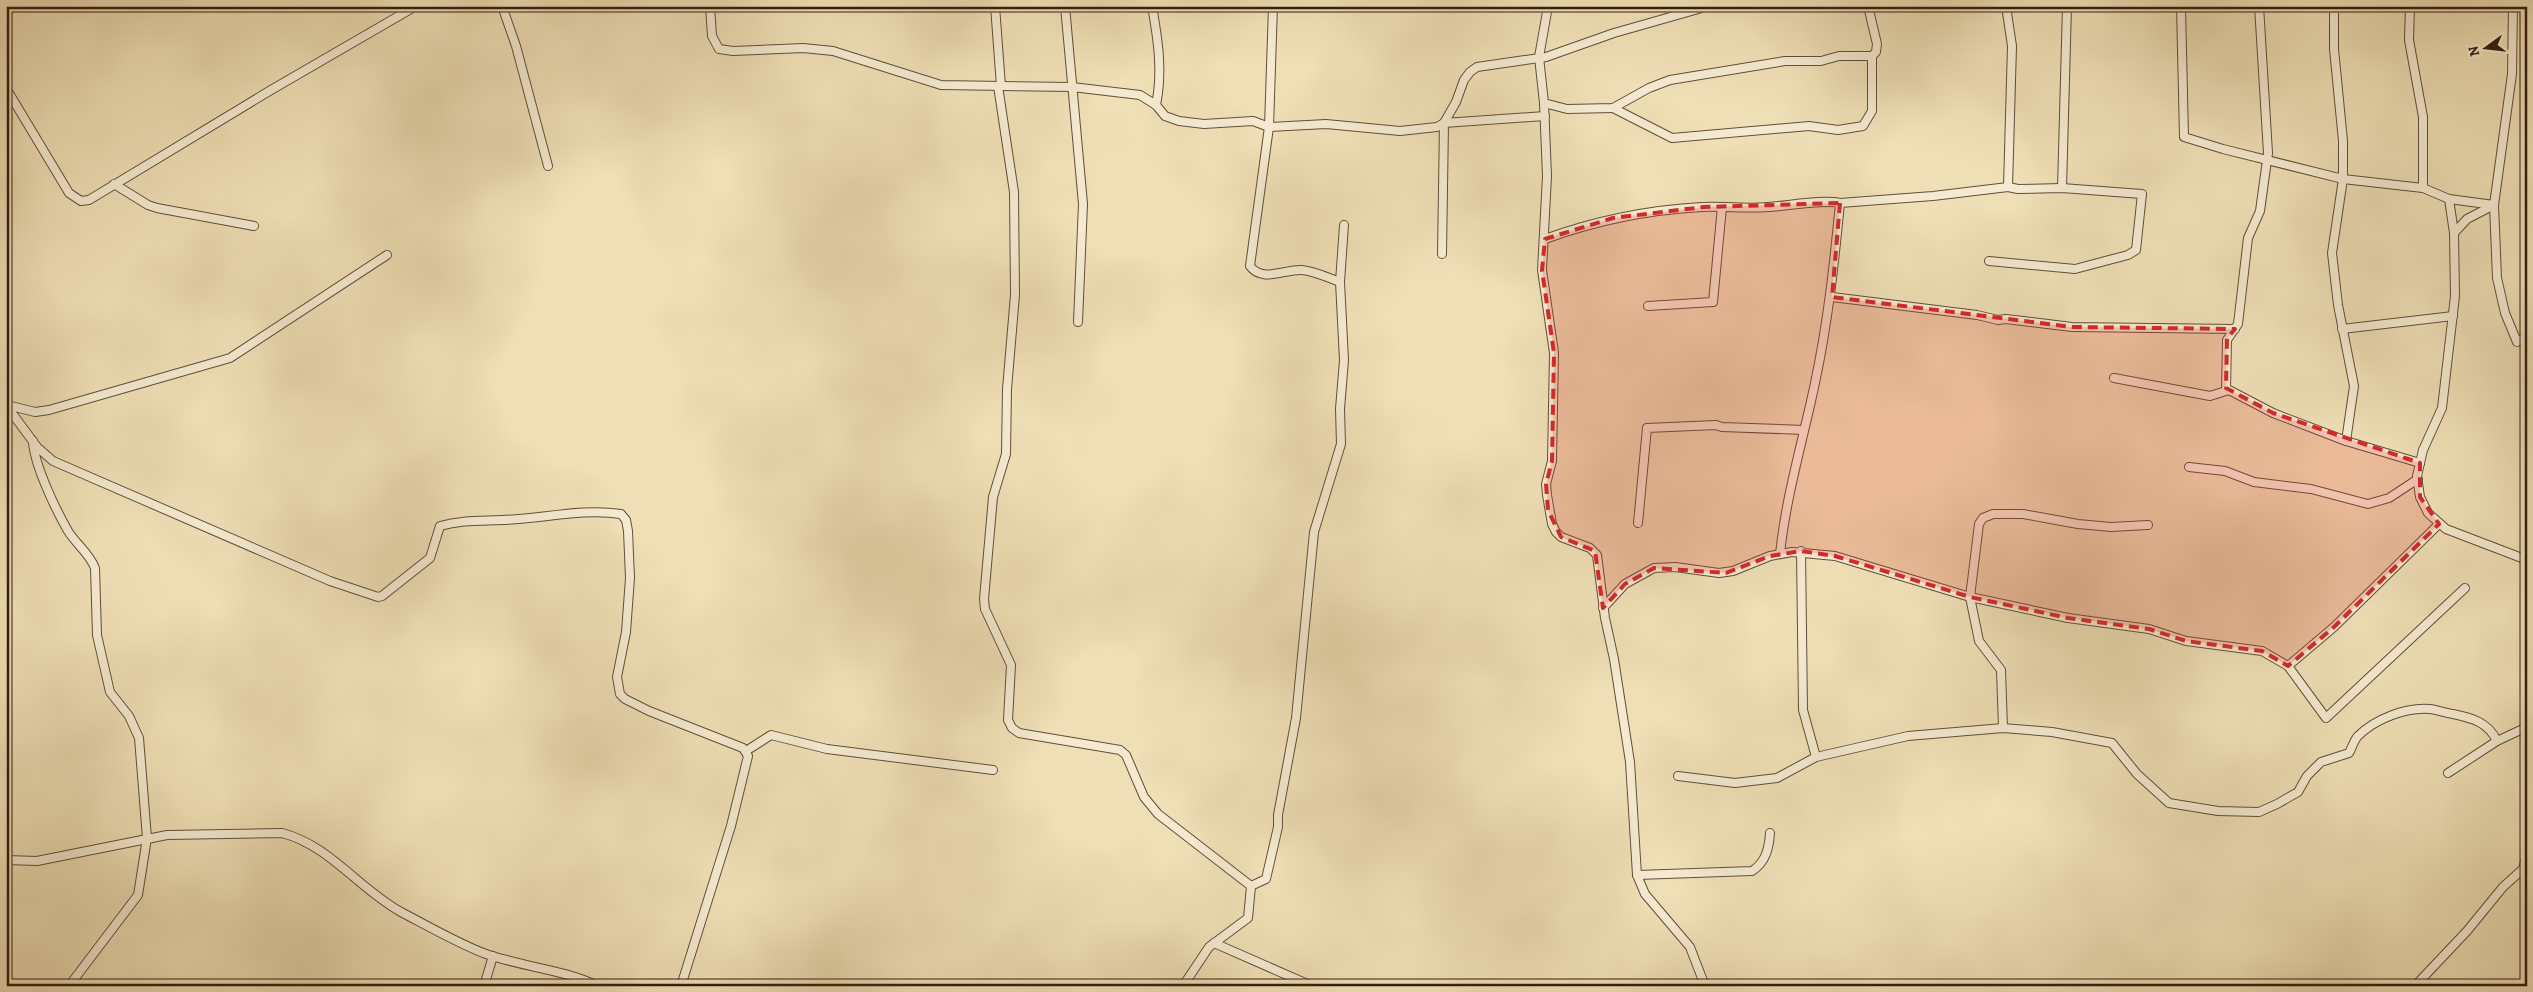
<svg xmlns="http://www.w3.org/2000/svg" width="2533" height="992" font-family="Alegreya,serif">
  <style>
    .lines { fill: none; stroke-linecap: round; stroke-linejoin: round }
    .street-casing { stroke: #624e3a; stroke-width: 10 }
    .street { stroke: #f5ead0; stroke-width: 8 }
    .marked { fill: #d62828; fill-opacity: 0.2; stroke: #d62828; stroke-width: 4; stroke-dasharray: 10 6; stroke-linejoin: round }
  </style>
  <rect width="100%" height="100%" fill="#efdfb6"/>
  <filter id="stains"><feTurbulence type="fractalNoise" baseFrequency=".004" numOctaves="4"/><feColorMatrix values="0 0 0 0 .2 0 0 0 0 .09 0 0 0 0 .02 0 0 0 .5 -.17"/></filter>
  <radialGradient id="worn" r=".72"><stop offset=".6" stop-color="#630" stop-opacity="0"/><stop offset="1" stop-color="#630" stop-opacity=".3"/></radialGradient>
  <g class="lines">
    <!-- street casing -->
    <g class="street-casing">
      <g id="street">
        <polyline points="502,6 516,46 548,166"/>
        <polyline points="710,6 712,36 719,49 733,51 803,48 833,51 941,85 1072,87 1140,95 1156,105 1165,116 1179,121 1204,124 1253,121 1269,127 1326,124 1400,131 1437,127 1444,123 1456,102 1464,80 1470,72 1477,67 1546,57 1614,33 1709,6"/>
        <polyline points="995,6 1001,86"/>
        <polyline points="1065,6 1083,204 1078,322"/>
        <path d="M 1152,6 C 1158,40 1163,72 1156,105"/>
        <path d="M 1273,6 L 1269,127 L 1250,266 C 1262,283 1285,269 1302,270 C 1314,271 1329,278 1340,282"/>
        <polyline points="1548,6 1539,57 1544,103 1547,176 1542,270 1554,353 1552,461 1546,484 1547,495 1552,524 1556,532 1561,537 1590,548 1597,555 1605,618 1614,659 1630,762 1637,875 1645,894 1690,947 1705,986"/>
        <polyline points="2006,6 2012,46 2008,187"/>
        <polyline points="2181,6 2184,137 2223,149 2343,179 2423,188 2449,199 2494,205"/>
        <polyline points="2334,6 2334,49 2343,141 2343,179 2332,253 2338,305 2354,386 2346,441"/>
        <polyline points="2410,6 2409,40 2423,117 2423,188"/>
        <polyline points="2513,6 2512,74 2494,205 2497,278 2505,313 2517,342 2527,336"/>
        <polyline points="998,86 1014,192 1015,295 1007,389 1006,454 993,497 984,599 985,609 1011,665 1008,720 1012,728 1019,733 1120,750 1126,755 1144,797 1158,814 1251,886 1248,918 1209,947 1183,986"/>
        <polyline points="6,88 69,193 81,201 89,200 271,90 416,6"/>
        <polyline points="1544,103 1567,109 1613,108 1649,88 1670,80 1785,61 1821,61 1839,56 1872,56 1876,52 1877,44 1868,6"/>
        <polyline points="1613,108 1672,138 1809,126 1838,130 1863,126 1872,111 1872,56"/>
        <polyline points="114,184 148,205 157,208 254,226"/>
        <polyline points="2062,188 2067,6"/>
        <polyline points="2449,199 2454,233"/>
        <polyline points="2494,205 2467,219 2454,233 2455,296 2442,408 2423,450 2417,476 2420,497 2428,513 2446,529 2527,560"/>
        <path d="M 1545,239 C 1597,220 1647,210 1702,207 C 1724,206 1746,209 1768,207 C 1786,206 1824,199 1840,203 L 1933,196 L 2008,187 L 2018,189 L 2062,188 L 2142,194 L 2136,250 L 2128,255 L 2075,269 L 1989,261"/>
        <polyline points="1442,254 1444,123 1545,116"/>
        <polyline points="1832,297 1977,315 1998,320 2006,319 2072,327 2235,329"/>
        <polyline points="1648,306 1713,302 1722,207"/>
        <polyline points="2342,329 2453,316"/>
        <polyline points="2114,378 2210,396 2229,390 2273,413 2346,441 2420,463"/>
        <polyline points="2226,390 2227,340 2238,324 2248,238 2260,211 2268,153 2259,6"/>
        <path d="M 6,405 L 37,447 L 53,461 L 330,581 L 378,597 L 382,596 L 430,558 L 440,526 C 461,520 480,521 502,520 C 541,519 582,508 621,514 L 626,520 L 628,531 L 630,578 L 626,632 L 617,677 L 620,694 L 625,699 L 649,711 L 743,748 L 748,756 L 731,826 L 681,986"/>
        <polyline points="7,405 35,412 49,410 230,358 387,255"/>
        <path d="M 33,441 C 34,465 56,510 68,531 C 76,544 89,553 95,568 L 97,635 L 110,692 L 129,716 L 139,738 L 147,838 L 138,895 L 69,986"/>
        <polyline points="2189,467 2225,471 2254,482 2311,489 2368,504 2389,498 2418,479"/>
        <polyline points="1638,523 1647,428 1716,425 1722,427 1804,430"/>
        <polyline points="1801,551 1803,710 1816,757"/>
        <path d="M 1780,554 C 1786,496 1803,440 1815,383 C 1828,322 1834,265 1840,203"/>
        <polyline points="1603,608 1625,584 1654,568 1675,567 1719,573 1733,571 1770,556 1792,552 1835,556 1970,597 2068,618 2149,629 2186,641 2262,651 2288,666 2326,718 2465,588"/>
        <polyline points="2288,666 2334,627 2439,524"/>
        <polyline points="2003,728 2001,670 1979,641 1970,597 1979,524 1983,518 1993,514 2023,514 2078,524 2111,527 2148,525"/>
        <polyline points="746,751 771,735 827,749 993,770"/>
        <polyline points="2448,773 2497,741"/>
        <path d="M 1678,776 L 1735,783 L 1777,778 L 1816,757 L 1908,736 L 2003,728 L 2052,732 L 2112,743 L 2137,774 L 2169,803 L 2218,811 L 2259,812 L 2277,804 L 2298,792 L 2307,776 L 2321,762 L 2349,753 C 2352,748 2354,740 2358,736 C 2375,719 2406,707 2430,709 C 2438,710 2445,713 2453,714 C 2472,718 2488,722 2497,741 L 2527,727"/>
        <path d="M 6,860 L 37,861 L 167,835 L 282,833 C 329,845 359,889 401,912 C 426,925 459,944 486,954 C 523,967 562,969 598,986"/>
        <path d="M 1637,875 L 1752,871 C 1766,862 1769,848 1770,833"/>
        <polyline points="1251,886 1266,879 1278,827 1278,815 1296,718 1314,532 1341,444 1340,409 1344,360 1340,282 1344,225"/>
        <polyline points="1214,943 1312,986"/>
        <polyline points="484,986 493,956"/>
        <polyline points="2415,986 2467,931 2503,887 2523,869 2527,854"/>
      </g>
    </g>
    <!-- street -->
    <use href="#street" class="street"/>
  </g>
  <!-- marked area -->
  <path class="marked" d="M 1840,203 L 1832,297 L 2072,327 L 2235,329 L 2227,338 L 2226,388 L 2273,413 L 2420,463 L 2420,497 L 2439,524 L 2334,627 L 2288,666 L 2262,651 L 2186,641 L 2149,629 L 2068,618 L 1970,597 L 1835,556 L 1801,551 L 1770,556 L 1726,573 L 1654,568 L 1625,584 L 1603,608 L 1595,551 L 1561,537 L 1548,510 L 1546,484 L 1552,461 L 1554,353 L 1542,270 L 1545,239 L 1613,218 L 1704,207 Z"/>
  <!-- margin -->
  <rect width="2533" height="992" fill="none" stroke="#efdfb6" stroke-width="25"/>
  <rect x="8" y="8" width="2518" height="977" fill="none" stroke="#331d11" stroke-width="2.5"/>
  <rect x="12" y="12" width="2508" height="967" fill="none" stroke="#331d11"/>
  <!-- north arrow -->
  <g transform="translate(2486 48) rotate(255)" stroke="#f5ead0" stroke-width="4" paint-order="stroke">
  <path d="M0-4L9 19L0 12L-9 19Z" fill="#331d11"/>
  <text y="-8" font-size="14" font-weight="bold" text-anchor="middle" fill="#331d11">N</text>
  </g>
  <rect width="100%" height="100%" filter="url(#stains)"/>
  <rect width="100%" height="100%" fill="url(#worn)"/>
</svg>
